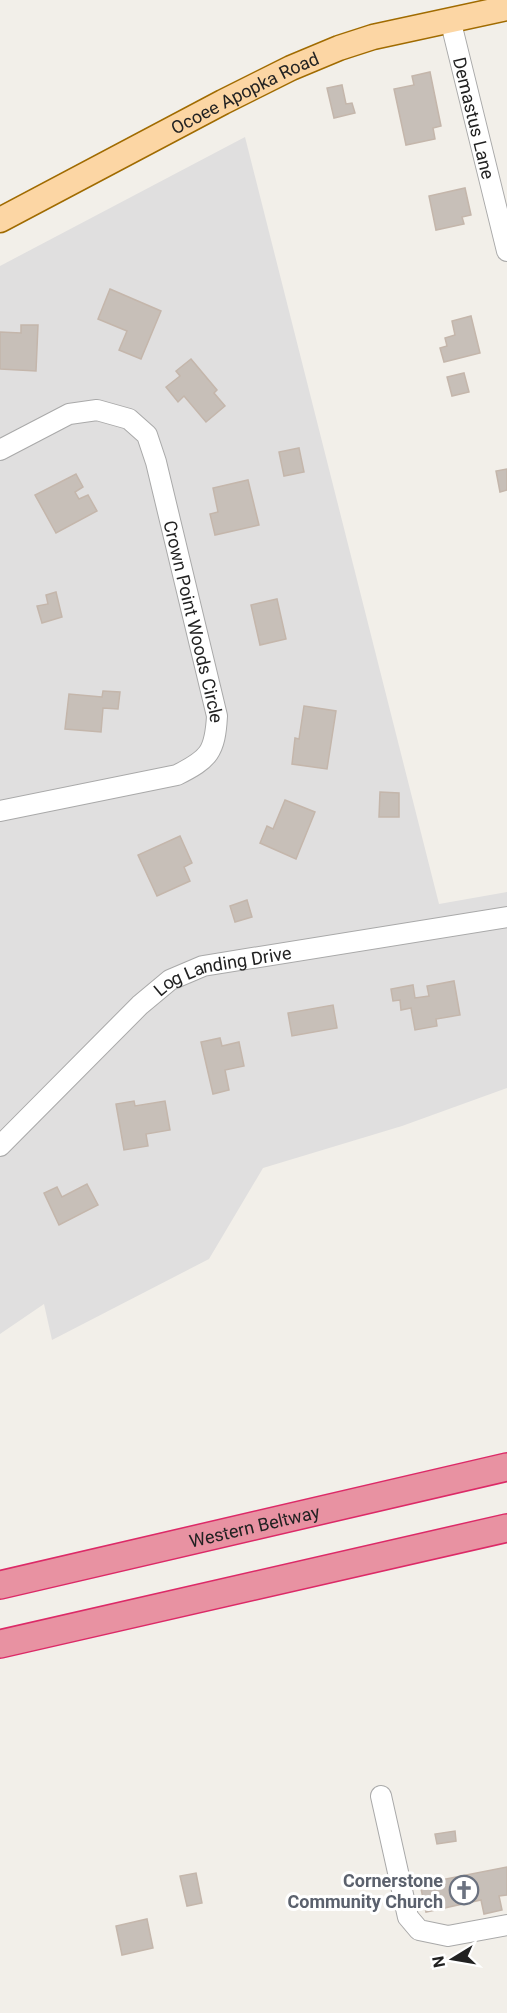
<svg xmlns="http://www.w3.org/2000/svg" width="507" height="2013" font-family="Roboto,sans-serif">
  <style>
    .residential { fill: #e0dfdf }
    .building { fill: #c7bfb8; stroke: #c4b6ab; stroke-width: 1.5 }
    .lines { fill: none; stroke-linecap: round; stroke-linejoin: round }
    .minor-casing { stroke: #a9a9a9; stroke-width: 22 }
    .major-casing { stroke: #a06b00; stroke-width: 27 }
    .highway-casing { stroke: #dc2a67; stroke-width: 30 }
    .minor { stroke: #fff; stroke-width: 20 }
    .major { stroke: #fcd6a4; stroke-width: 24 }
    .highway { stroke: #e892a2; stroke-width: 27 }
    .labels { text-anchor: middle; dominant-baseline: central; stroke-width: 6; stroke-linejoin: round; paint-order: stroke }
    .street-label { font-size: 18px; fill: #222; stroke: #fff }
    .worship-label { font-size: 18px; font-weight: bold; fill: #5b616d; stroke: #fff; text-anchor: end }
  </style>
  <rect width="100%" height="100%" fill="#f2efe9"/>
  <!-- residential -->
  <polygon class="residential" points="245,137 439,904 507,892 507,1088 402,1126 263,1168 209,1259 52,1340 44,1304 0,1334 0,266"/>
  <!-- building -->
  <g class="building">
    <polygon points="430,72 441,126 433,128 435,139 406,145 394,89 414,85 412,76"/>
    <polygon points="342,85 346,104 352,103 355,113 334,118 327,88"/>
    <polygon points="465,188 471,215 462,217 464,224 436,230 429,196"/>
    <polygon points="110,289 161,311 141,359 119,350 127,331 98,319"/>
    <polygon points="471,316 480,353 444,362 440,348 447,346 445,338 455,335 452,321"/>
    <polygon points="21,325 38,325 36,371 0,369 0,332 21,333"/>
    <polygon points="191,359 217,390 214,393 225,406 206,422 184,396 178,402 166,387 180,376 176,371"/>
    <polygon points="464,373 469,392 452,396 447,377"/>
    <polygon points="299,448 304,472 284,476 279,452"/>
    <polygon points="507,469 507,490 500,492 496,471"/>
    <polygon points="76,474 83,487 75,492 79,499 88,495 97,511 56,533 35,495"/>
    <polygon points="248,480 259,525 215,535 210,514 218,512 213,488"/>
    <polygon points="56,592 62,617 42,623 37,606 48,604 46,595"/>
    <polygon points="277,599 286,639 260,645 251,605"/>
    <polygon points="103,691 120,692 118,709 103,708 101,732 65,729 69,694 102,697"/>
    <polygon points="304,706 336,711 327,769 292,764 295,738 299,739"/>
    <polygon points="380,792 399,793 399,817 379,817"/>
    <polygon points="285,800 315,812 296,859 260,843 267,826 273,829"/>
    <polygon points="180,836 192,863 184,867 190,881 157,896 138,855"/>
    <polygon points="247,900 252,917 235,922 230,906"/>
    <polygon points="454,981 460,1015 436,1019 437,1026 415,1030 411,1008 401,1010 400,1000 393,1001 391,989 413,985 415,998 429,996 427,986"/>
    <polygon points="333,1005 337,1028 292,1036 288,1013"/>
    <polygon points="220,1038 222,1046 239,1042 244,1066 225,1070 229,1090 213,1094 201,1042"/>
    <polygon points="134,1101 135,1106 165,1101 170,1130 146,1134 148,1146 124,1150 116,1104"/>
    <polygon points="87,1184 98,1205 59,1225 44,1193 57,1187 62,1197"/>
    <polygon points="455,1831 456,1841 437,1844 435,1834"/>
    <polygon points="507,1867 507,1895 499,1896 502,1910 484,1914 481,1900 426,1912 420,1884"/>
    <polygon points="196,1873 202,1903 187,1906 180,1876"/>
    <polygon points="147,1919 153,1948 122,1955 116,1926"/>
  </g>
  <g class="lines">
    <!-- minor casing -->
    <g class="minor-casing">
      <g id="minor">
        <path id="s1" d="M 450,19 L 507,251"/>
        <path id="s2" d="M 0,450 L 69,414 L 97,410 L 129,419 L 147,435 L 156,462 L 217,716 C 215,752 209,759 177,775 L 0,811"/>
        <path id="s3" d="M 0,1146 L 140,1005 L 170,980 L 203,966 L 507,917"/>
        <polyline points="381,1796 408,1917 419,1930 448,1936 507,1925"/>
      </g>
    </g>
    <!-- major casing -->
    <g class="major-casing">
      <g id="major">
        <path id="s4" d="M 0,220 L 223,102 L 291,68 L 339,48 L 373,37 L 507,8"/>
      </g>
    </g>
    <!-- highway casing -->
    <g class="highway-casing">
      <g id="highway">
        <path id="s5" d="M 0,1585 L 507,1467"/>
        <polyline points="0,1644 507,1528"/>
      </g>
    </g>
    <!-- minor -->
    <use href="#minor" class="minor"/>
    <!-- major -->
    <use href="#major" class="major"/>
    <!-- highway -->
    <use href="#highway" class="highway"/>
  </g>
  <!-- icons -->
  <defs>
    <g id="church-ring" transform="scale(1.5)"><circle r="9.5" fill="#fff" stroke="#6b7280" stroke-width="1.5"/><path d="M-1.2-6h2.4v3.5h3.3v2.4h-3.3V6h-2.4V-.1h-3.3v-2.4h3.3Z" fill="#6b7280"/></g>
  </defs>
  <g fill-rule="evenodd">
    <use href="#church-ring" x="464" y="1890"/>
  </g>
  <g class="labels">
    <!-- street labels -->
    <g class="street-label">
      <text stroke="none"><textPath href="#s4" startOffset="276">Ocoee Apopka Road</textPath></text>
      <text stroke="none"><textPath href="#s1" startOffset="102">Demastus Lane</textPath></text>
      <text stroke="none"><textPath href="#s2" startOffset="356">Crown Point Woods Circle</textPath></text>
      <text stroke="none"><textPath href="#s3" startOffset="291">Log Landing Drive</textPath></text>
      <text stroke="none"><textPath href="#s5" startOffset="261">Western Beltway</textPath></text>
    </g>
    <!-- worship labels -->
    <g class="worship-label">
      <text x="443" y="1880">Cornerstone<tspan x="443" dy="21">Community Church</tspan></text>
    </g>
  </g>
  <!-- north arrow -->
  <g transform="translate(453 1959) rotate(259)" stroke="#ffffff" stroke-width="4.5" paint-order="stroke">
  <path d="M0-4.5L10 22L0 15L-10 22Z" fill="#222222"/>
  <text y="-9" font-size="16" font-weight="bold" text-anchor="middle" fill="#222222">N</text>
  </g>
</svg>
